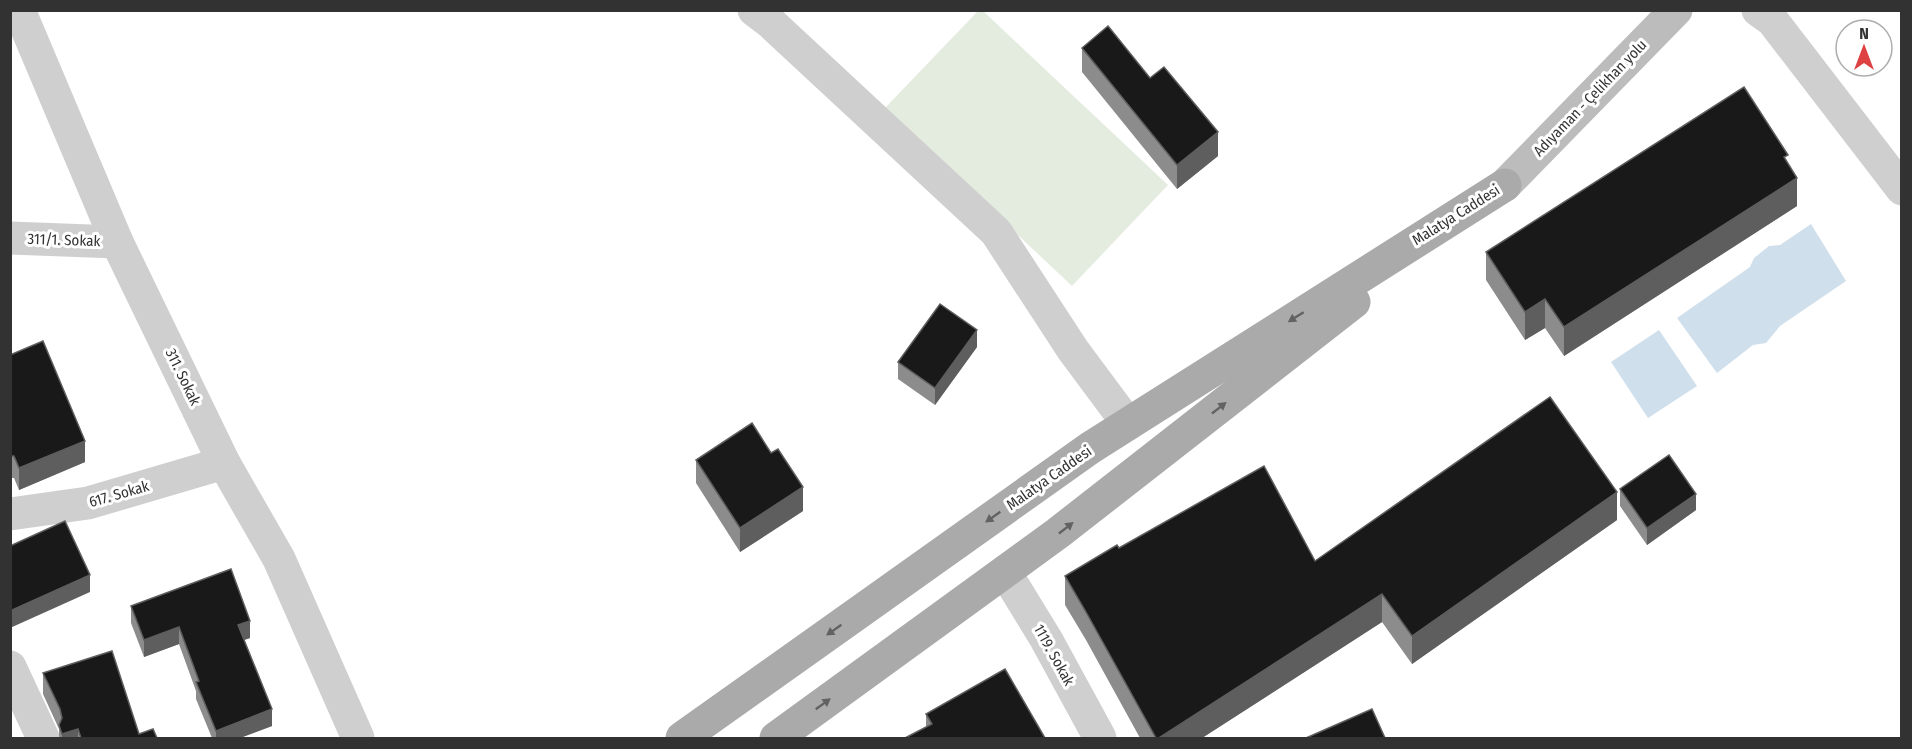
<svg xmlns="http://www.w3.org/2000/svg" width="1912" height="749" font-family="'Fira Sans Condensed',sans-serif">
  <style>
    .green { fill: #e4ebdf }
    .water { fill: #d0dfec }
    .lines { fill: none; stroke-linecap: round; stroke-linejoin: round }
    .street { stroke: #cfcfcf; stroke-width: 33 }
    .secondary { stroke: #bcbcbc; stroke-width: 33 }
    .primary { stroke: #aaa; stroke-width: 33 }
    .wall { fill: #8c8c8c }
    .shaded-wall { fill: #5e5e5e }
    .building { fill: #191919; stroke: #5e5e5e; stroke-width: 1.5 }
    .oneway { fill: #626262 }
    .labels { text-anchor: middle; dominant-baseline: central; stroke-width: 6; stroke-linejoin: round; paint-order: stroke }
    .street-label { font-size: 15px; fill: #323232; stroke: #fff }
  </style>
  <rect width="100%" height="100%" fill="#fff"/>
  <!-- green -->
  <polygon class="green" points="978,11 983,11 1168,185 1072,286 884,109"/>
  <!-- water -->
  <g class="water">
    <polygon points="1811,224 1846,281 1780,326 1766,343 1753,345 1717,373 1677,318 1750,267 1754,258 1769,246 1780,245"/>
    <polygon points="1659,330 1697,386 1648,418 1611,362"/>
  </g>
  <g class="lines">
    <!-- street -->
    <g class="street">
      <polyline points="19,10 117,242 224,463 279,559 358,738"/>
      <polyline points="754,10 771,23 996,232 1073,350 1128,424"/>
      <polyline points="1758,10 1772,20 1902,189"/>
      <polyline points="10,238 117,242"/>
      <polyline points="10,514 88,503 224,463"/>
      <polyline points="1005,572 1046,639 1100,738"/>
      <polyline points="10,667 43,738"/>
    </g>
    <!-- secondary -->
    <polyline class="secondary" points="1505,185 1676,10"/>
    <!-- primary -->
    <g class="primary">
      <polyline points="682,738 1090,448 1505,185"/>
      <polyline points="776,738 1058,533 1354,302"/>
    </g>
  </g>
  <!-- wall -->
  <g class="wall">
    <polygon points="1082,48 1150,78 1218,156 1177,189 1082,72"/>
    <polygon points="1788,163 1797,206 1564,356 1545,328 1525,340 1486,280 1486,252"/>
    <polygon points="977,347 935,405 898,379 898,362"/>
    <polygon points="10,355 85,462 19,490 14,478 10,478"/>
    <polygon points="771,453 803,511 740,552 696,483 696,460"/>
    <polygon points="1620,489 1696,510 1647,545 1620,506"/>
    <polygon points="1617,520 1412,664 1382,622 1202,738 1140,738 1086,640 1065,605 1065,576 1119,548 1315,561"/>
    <polygon points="131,606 250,638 244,640 272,726 240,738 212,738 196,699 196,691 179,644 144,657 131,623"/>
    <polygon points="43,673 139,734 157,738 59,738 59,729 43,694"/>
    <polygon points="926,714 1045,738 926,727"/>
  </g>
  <!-- shaded-wall -->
  <g class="shaded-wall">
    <polygon points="1218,132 1218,156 1177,189 1177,165"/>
    <polygon points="1797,178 1797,206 1564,356 1564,327"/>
    <polygon points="1545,299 1545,328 1525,340 1525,312"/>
    <polygon points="977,330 977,347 935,405 935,388"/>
    <polygon points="85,441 85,462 19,490 19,468"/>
    <polygon points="803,487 803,511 740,552 740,528"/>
    <polygon points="1617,492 1617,520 1412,664 1412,636"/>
    <polygon points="1696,494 1696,510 1647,545 1647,528"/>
    <polygon points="90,575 90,592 10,628 10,611"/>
    <polygon points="1382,594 1382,622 1202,738 1159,738"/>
    <polygon points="250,621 250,638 238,642 238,625"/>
    <polygon points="179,627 179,644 144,657 144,640"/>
    <polygon points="272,709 272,726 240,738 216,738 216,731"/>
    <polygon points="78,729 78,738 62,738 62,734"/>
  </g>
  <!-- building -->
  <g class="building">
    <polygon points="1108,26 1150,78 1164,67 1218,132 1177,165 1082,48"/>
    <polygon points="1744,87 1788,155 1784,157 1797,178 1564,327 1545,299 1525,312 1486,252"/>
    <polygon points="940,304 977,330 935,388 898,362"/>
    <polygon points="43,341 85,441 19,468 14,456 10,456 10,355"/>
    <polygon points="1550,397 1617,492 1412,636 1382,594 1159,738 1156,738 1086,612 1065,576 1117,545 1119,548 1264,466 1315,561"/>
    <polygon points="752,423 771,453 778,449 803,487 740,528 696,460"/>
    <polygon points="1669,455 1696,494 1647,528 1620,489"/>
    <polygon points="65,521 90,575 10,611 10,546"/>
    <polygon points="231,569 250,621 238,625 272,709 216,731 196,682 199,681 179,627 144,640 131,606"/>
    <polygon points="112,651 139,734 153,729 157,738 81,738 78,729 62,734 59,725 62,718 60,709 43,673"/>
    <polygon points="1005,669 1045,738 905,738 932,724 926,714"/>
    <polygon points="1372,709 1385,738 1306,738"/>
  </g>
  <!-- one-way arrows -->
  <defs><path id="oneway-solid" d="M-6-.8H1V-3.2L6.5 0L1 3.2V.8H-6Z" transform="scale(1.5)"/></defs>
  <g class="oneway">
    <use href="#oneway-solid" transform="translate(1296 317) rotate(148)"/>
    <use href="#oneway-solid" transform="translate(1219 408) rotate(-38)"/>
    <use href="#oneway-solid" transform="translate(993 517) rotate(145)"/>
    <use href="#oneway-solid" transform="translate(1066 528) rotate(-38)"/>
    <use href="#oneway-solid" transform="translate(834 630) rotate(145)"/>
    <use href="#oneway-solid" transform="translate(823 704) rotate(-36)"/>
  </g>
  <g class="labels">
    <!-- street labels -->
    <g class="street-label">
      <text transform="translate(1590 98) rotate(-46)">Adıyaman - Çelikhan yolu</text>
      <text transform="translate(1456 215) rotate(-32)">Malatya Caddesi</text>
      <text transform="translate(64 240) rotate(2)">311/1. Sokak</text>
      <text transform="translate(183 377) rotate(64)">311. Sokak</text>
      <text transform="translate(1049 478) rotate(-35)">Malatya Caddesi</text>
      <text transform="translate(119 494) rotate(-16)">617. Sokak</text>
      <text transform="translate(1054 655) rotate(61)">1119. Sokak</text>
    </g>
  </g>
  <!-- border -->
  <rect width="1912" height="749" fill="none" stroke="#323232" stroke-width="24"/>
  <!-- north arrow -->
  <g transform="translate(1864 48)"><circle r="28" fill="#ffffff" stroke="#adadad" stroke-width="1.5"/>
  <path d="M0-4.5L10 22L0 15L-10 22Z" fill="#dd4142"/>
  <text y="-9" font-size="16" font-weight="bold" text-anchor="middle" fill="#323232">N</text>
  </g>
</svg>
